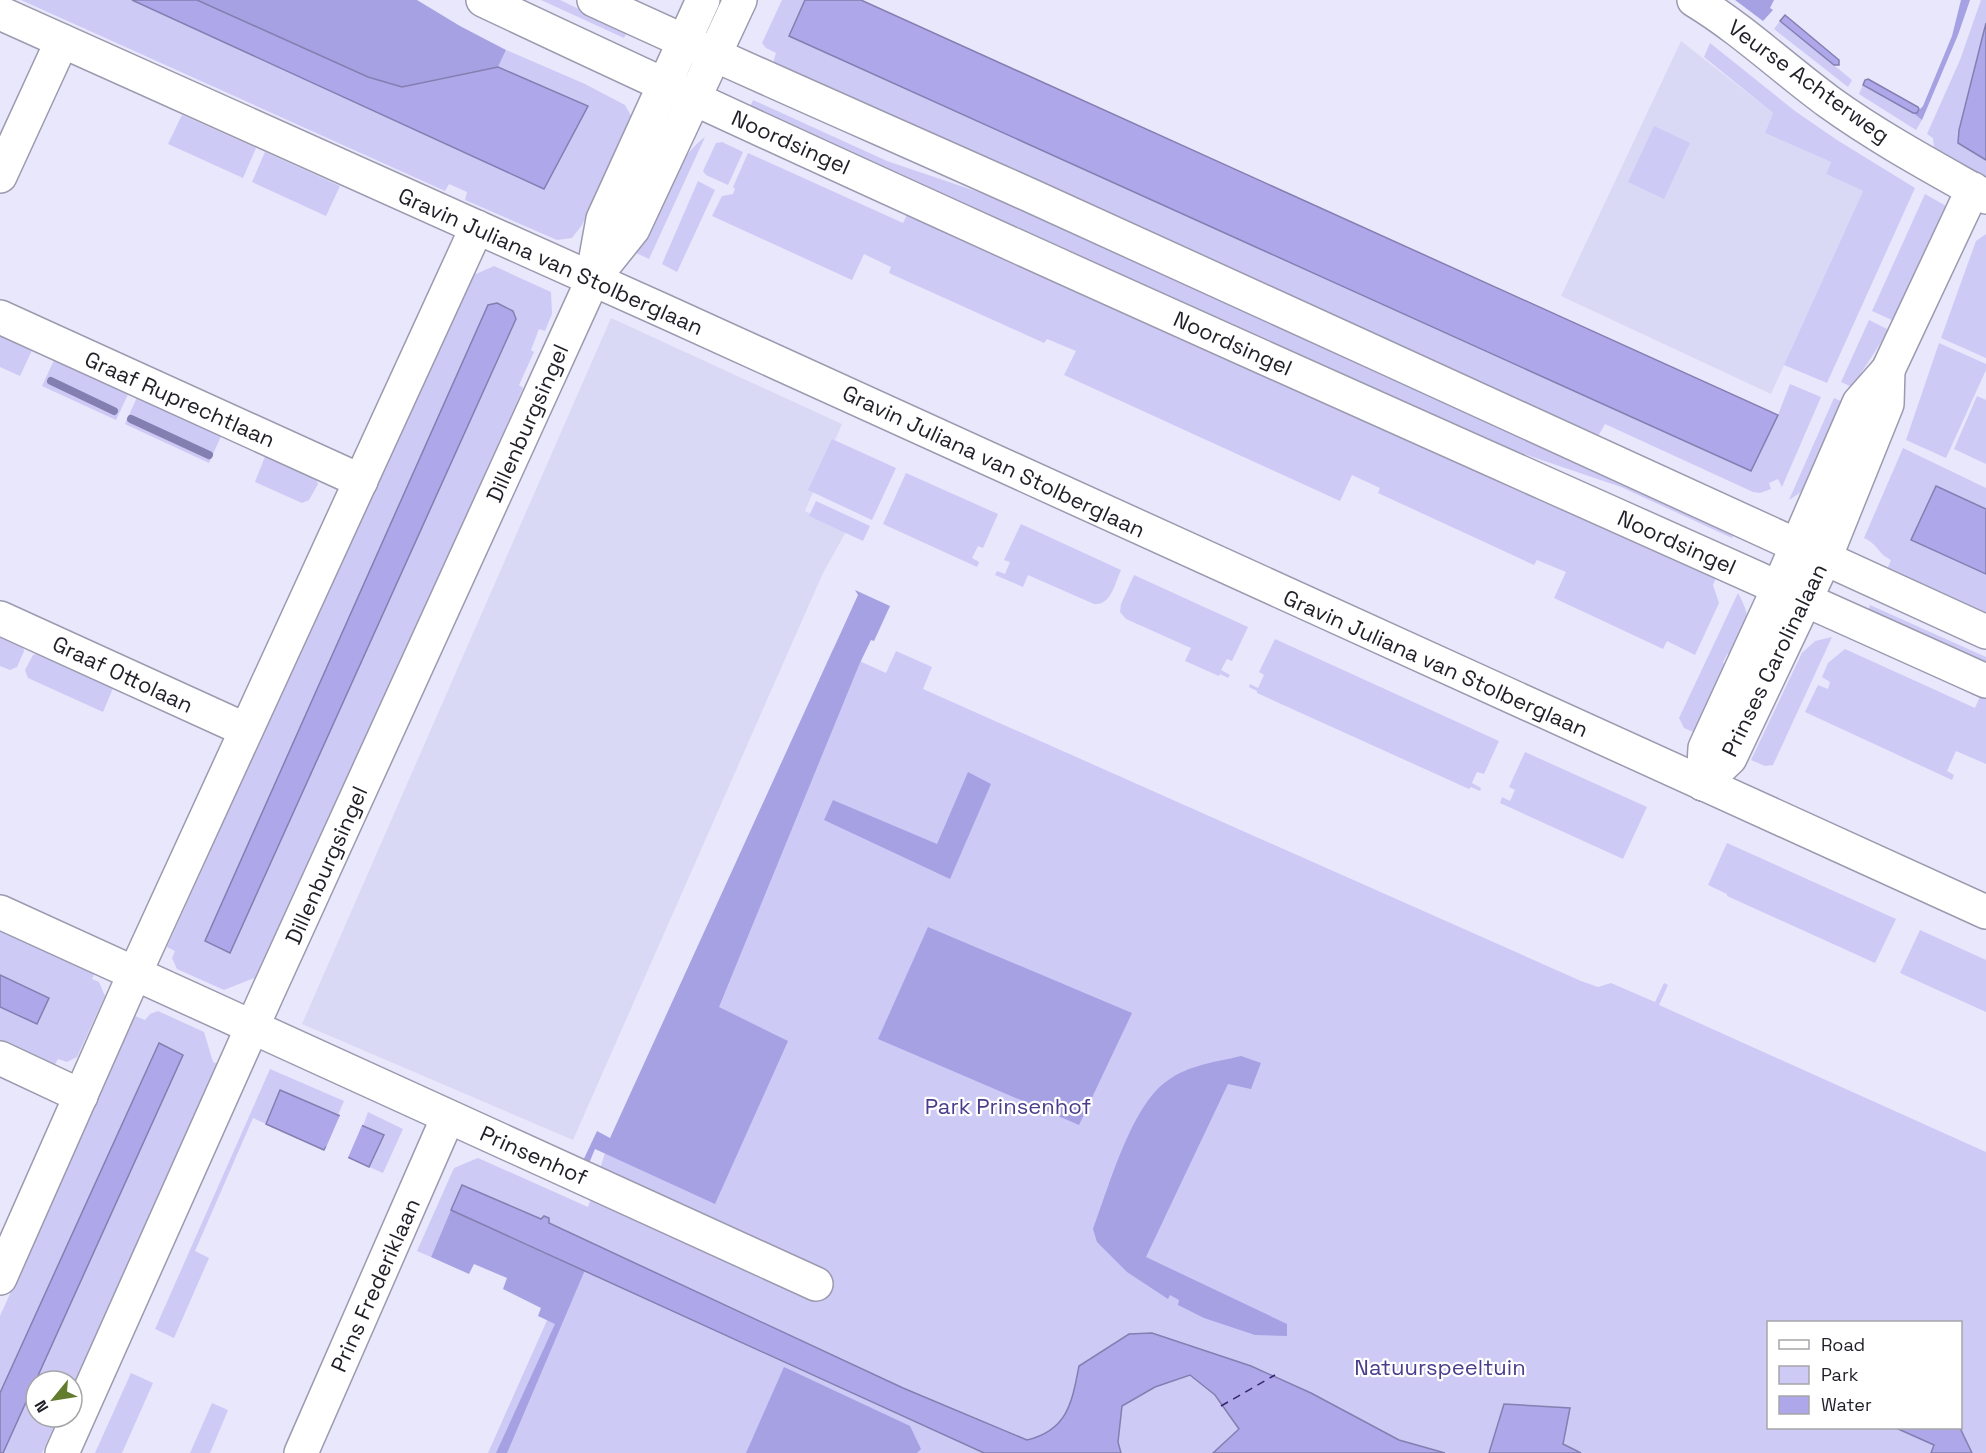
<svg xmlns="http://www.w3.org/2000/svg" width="1986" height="1453" font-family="'Space Grotesk',sans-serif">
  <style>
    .built { fill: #dad9f5 }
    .green { fill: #cdcaf6; fill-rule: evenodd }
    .forest { fill: #a6a1e3 }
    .water { fill: #aea8eb; stroke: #837fb0; stroke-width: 1.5 }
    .pier { fill: #e8e7fc }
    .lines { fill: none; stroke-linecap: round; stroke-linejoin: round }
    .stream { stroke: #837fb0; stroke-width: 8 }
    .ferry { stroke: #352470; stroke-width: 1.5; stroke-dasharray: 8 6; stroke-linecap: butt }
    .minor-casing { stroke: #9b9aae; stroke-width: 36 }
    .major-casing { stroke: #9b9aae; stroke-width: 36 }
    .minor { stroke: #fff; stroke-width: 33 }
    .major { stroke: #fff; stroke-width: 33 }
    .labels { text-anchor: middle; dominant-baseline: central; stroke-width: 4.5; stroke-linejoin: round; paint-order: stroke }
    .street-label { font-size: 22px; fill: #201f27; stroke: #fff }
    .park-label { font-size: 22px; fill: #4b3d8c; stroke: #fff }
  </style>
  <rect width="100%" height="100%" fill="#e8e7fc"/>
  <!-- built -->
  <g class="built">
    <polygon points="1681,41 1773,113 1765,133 1831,162 1826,174 1863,191 1771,394 1561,296"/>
    <polygon points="611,318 842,424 805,511 847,530 823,573 573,1140 302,1024"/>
  </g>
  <!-- green -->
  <g class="green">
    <polygon points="21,0 132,0 544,189 587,106 498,67 506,50 585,84 625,105 633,119 582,225 572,238 557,240 465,200 467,192 449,184 445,191"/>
    <polygon points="541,0 560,0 627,32 624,38"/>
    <polygon points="782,0 805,0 790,36 1778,415 1790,384 1821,397 1782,487 1778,479 1769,483 1771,489 1760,493 1753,492 1605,424 1597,438 772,66 776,53 766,48 762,43"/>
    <polygon points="1981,0 1986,0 1986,23 1959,130 1958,143 1986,160 1986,178 1934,148 1933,138 1927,134 1960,60"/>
    <polygon points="1780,21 1852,80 1848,87 1774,29"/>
    <polygon points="1710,43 1795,111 1837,140 1915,188 1827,383 1784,365 1863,191 1826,174 1831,162 1765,133 1773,113 1704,57"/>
    <polygon points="1863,85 1913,113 1922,120 1916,130 1859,94"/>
    <polygon points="753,100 887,161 1002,200 1735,532 1732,538 1621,487 1512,450 750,107"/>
    <polygon points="182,115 256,148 243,178 168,144"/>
    <polygon points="1654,126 1690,143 1664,199 1628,182"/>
    <path d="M 705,137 L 649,259 L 634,252 C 641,242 649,232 655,221 C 671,192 677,157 705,137 Z"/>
    <polygon points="722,142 743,152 728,185 706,175 703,171 716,143"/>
    <polygon points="265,152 340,186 326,216 252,182"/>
    <polygon points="748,153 903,223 910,209 1717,575 1713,585 1719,603 1695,655 1667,641 1663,649 1554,598 1566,572 1537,560 1534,565 1378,493 1380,488 1352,475 1340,501 1064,375 1076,351 1047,339 1044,343 889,273 891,267 864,254 852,280 712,216 722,196 733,194 735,189 733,187"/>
    <polygon points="698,181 715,190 677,272 662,264"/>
    <polygon points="1925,194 1946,206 1944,221 1894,321 1872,311"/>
    <polygon points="1986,234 1986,358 1941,338 1976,241"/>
    <path d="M 494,266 L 551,292 L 552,314 L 545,331 L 539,329 L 531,350 L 534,352 L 519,385 L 523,388 L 505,429 L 508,431 L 260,979 L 254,978 L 224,990 L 177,969 L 172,958 L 175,951 L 167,947 L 468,282 L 474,272 L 476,274 ZM 513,311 L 516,319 L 229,953 L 206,941 Z"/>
    <polygon points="1869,320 1889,330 1852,387 1841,382"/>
    <polygon points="0,330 34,346 20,376 0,367"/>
    <polygon points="1939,343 1986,364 1986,370 1946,458 1906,440"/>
    <polygon points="55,358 129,392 116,420 42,386"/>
    <polygon points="138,395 222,434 209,463 125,424"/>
    <polygon points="1977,396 1986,400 1986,464 1954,449"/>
    <polygon points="1834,398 1843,402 1805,486 1801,492 1789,500"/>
    <polygon points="832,439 896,468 872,520 808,490"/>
    <path d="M 1903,448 L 1986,488 L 1986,509 L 1936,487 L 1911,540 L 1986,574 L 1986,615 L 1887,570 L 1891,560 C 1878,554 1878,544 1864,538 Z"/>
    <polygon points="266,454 314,475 318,484 309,500 302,503 255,482"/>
    <polygon points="906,473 998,514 983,548 978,546 972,558 979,562 977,567 883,524"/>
    <polygon points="816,501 870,526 863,541 809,516"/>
    <path d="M 1021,524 L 1121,570 C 1115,583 1111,606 1094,604 L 1028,575 L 1023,587 L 995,575 L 997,571 L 1005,574 L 1010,562 L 1004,560 Z"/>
    <polygon points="1134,575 1248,627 1232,661 1227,659 1221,670 1230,675 1228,678 1220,674 1219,676 1185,661 1191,648 1126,619 1120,612 1121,604"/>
    <path d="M 1738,593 C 1754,622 1747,629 1736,657 L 1727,654 L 1723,663 L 1731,667 L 1698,734 L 1684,728 L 1679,718 Z"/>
    <polygon points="1870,605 1986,657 1986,665 1868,612"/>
    <polygon points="0,634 22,643 24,651 17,667 10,670 0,666"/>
    <polygon points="1832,637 1773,765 1765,766 1751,760 1802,653 1815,641"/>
    <polygon points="1275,639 1499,741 1484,774 1477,772 1472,783 1481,788 1480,791 1471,787 1469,789 1257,693 1257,691 1249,687 1250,684 1258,688 1264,675 1259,672"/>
    <path d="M 833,649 L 886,673 L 896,651 L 932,667 L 923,689 L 1581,981 L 1598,987 L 1611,983 L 1655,1002 L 1664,983 L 1668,985 L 1659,1005 L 1986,1152 L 1986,1453 L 488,1453 L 569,1271 L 579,1237 L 462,1186 L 431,1257 L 417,1251 L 454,1168 L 478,1158 L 588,1207 L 606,1150 ZM 1768,1322 L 1960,1322 L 1960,1428 L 1768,1428 Z"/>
    <polygon points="1845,649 1975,708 1981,694 1986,696 1986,764 1956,751 1947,771 1954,775 1952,780 1805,712 1818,685 1828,689 1830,682 1822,677 1828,663"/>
    <polygon points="40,653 114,686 103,712 28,678 25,670 33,655"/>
    <polygon points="1525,752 1647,807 1623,859 1500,803 1502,797 1510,801 1515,790 1509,787"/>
    <polygon points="1727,843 1896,919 1875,963 1727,896 1727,894 1708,885"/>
    <polygon points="0,929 95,972 92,979 99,982 105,996 77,1057 67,1062 58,1059 53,1068 0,1043 0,1007 37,1024 49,998 0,975"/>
    <polygon points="1920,930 1986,960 1986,1012 1900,973"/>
    <polygon points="158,1011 204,1032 213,1062 222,1066 72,1389 72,1381 36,1381 36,1417 59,1417 42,1453 3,1453 182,1055 158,1044 0,1393 0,1316 135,1016 145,1020 150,1014"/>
    <polygon points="270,1069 344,1101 338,1115 280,1090 266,1124 253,1118 195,1251 209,1258 174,1338 155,1329"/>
    <polygon points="368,1112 403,1129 383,1173 369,1167 383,1135 363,1126"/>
    <polygon points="131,1373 153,1383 122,1453 95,1453"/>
    <polygon points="212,1403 228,1410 210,1453 190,1453"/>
  </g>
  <!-- forest -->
  <g class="forest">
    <polygon points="197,0 417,0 460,26 506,50 498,67 402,87 368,77"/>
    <polygon points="1735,0 1774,0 1770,8 1773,10 1763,21"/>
    <polygon points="1961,0 1970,0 1958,35 1922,120 1913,113 1917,112 1923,106 1952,36"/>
    <polygon points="855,590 890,606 874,641 871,640 859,665 719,1007 788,1041 715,1204 595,1149 587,1168 581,1165 597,1131 610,1138 858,595"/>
    <polygon points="968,772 991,784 950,879 824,820 833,800 937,844"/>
    <polygon points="928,927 1132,1013 1079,1125 878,1039"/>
    <path d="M 1241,1056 L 1261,1063 L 1251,1089 L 1228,1084 L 1146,1257 L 1287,1324 L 1287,1336 L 1255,1335 L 1204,1318 L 1178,1305 L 1179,1300 L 1170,1295 L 1168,1299 L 1127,1272 L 1097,1242 L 1093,1229 C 1109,1187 1131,1106 1167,1081 C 1188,1065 1216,1062 1241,1056 Z"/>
    <polygon points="451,1210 585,1270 507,1453 496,1453 555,1324 538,1316 541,1308 503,1289 507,1278 474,1264 469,1274 431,1257"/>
    <polygon points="784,1367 910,1426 921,1449 917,1453 746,1453"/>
  </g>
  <!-- water -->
  <g class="water">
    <polygon points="132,0 197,0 368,77 402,87 498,67 588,106 544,189"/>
    <polygon points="805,0 861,0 1778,415 1751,471 789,36"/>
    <polygon points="1785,15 1839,60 1839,65 1834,65 1780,21"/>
    <polygon points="1986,23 1986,160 1958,143 1959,130"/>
    <polygon points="1868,79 1918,107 1919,109 1917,113 1913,113 1863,85 1865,80"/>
    <polygon points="497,303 513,311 516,319 230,953 205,941 488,305"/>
    <polygon points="1936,486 1986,509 1986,574 1911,540"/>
    <polygon points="0,975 49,998 37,1024 0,1007"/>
    <polygon points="159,1043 183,1055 3,1453 0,1453 0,1393"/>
    <polygon points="280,1090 384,1135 369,1167 326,1147 324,1150 266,1124"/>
    <path d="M 462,1185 L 541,1219 L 544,1216 L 549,1218 L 549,1223 L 903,1388 L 1027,1440 C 1068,1430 1072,1402 1079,1366 L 1129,1334 L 1152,1333 L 1251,1366 L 1311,1393 L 1399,1440 L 1445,1453 L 1213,1453 L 1239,1429 L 1215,1395 L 1190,1375 L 1155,1387 L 1122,1406 L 1118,1442 L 1121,1453 L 984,1453 L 451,1210 Z"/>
    <polygon points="1504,1404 1570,1408 1563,1444 1581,1453 1489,1453"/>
    <polygon points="1960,1428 1972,1453 1931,1453 1934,1445 1896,1428"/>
  </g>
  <!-- pier -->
  <polygon class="pier" points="341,1113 363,1123 347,1160 327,1151 324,1152"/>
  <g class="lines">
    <!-- stream -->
    <g class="stream">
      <polyline points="51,381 114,411"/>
      <polyline points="131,419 209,455"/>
    </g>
    <!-- ferry -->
    <polyline class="ferry" points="1221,1406 1275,1375"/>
    <!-- minor casing -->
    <g class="minor-casing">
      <g id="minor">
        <path d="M 1694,0 C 1742,29 1784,69 1829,102 C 1879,138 1933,167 1986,197"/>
        <polyline points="0,13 666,312 1986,912"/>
        <polyline points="0,176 62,41"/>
        <polyline points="593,274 603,219 703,0"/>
        <polyline points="0,317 361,481"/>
        <polyline points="0,618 246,730"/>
        <polyline points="1703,784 1705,748 1779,587 1859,403 1888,370 1973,189"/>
        <polyline points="1703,784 1730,758 1825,558 1887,404 1888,370"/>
        <polyline points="0,912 816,1284"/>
        <polyline points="0,1058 81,1096"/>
        <polyline points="0,1278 134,975 477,227"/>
        <polyline points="62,1453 267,994 593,279 633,229 740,0"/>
        <polyline points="301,1453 448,1117"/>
      </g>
    </g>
    <!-- major casing -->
    <g class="major-casing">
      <g id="major">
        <path d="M 483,0 C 981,235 1485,455 1986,681"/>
        <path d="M 594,0 C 741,68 889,132 1036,198 C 1353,342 1669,487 1986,632"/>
      </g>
    </g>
    <!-- minor -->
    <use href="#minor" class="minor"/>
    <!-- major -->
    <use href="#major" class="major"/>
  </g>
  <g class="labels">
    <!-- street labels -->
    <g class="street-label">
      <text transform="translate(1809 81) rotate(36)">Veurse Achterweg</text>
      <text transform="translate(791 142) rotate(24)">Noordsingel</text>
      <text transform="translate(551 261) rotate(24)">Gravin Juliana van Stolberglaan</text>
      <text transform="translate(1233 343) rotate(24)">Noordsingel</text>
      <text transform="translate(180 399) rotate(24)">Graaf Ruprechtlaan</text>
      <text transform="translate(527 423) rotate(-66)">Dillenburgsingel</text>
      <text transform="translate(994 461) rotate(25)">Gravin Juliana van Stolberglaan</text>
      <text transform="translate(1677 542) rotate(24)">Noordsingel</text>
      <text transform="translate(1774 660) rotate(-64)">Prinses Carolinalaan</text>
      <text transform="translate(1436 663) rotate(24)">Gravin Juliana van Stolberglaan</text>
      <text transform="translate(123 674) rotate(25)">Graaf Ottolaan</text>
      <text transform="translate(326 865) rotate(-66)">Dillenburgsingel</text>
      <text transform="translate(534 1155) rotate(24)">Prinsenhof</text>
      <text transform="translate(375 1285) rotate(-66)">Prins Frederiklaan</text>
    </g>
    <!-- park labels -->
    <g class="park-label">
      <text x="1008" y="1106">Park Prinsenhof</text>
      <text x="1440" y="1367">Natuurspeeltuin</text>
    </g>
  </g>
  <!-- legend -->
  <rect x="1767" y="1321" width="195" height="108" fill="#ffffff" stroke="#a6a5a9" stroke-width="1.5"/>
  <rect x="1779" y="1340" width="30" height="9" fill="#ffffff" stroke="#a6a5a9" stroke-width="1.5"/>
  <text x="1821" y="1351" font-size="18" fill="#201f27">Road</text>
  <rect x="1779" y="1366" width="30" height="18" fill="#cdcaf6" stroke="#a6a5a9" stroke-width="1.5"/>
  <text x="1821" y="1381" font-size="18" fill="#201f27">Park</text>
  <rect x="1779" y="1396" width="30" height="18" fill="#aea8eb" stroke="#a6a5a9" stroke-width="1.5"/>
  <text x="1821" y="1411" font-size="18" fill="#201f27">Water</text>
  <!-- north arrow -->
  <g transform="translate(54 1399) rotate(240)"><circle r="28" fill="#ffffff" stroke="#a6a5a9" stroke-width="1.5"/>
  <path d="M0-4.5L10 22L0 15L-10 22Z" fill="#637c2e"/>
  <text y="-9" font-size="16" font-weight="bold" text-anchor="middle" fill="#201f27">N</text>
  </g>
</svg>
